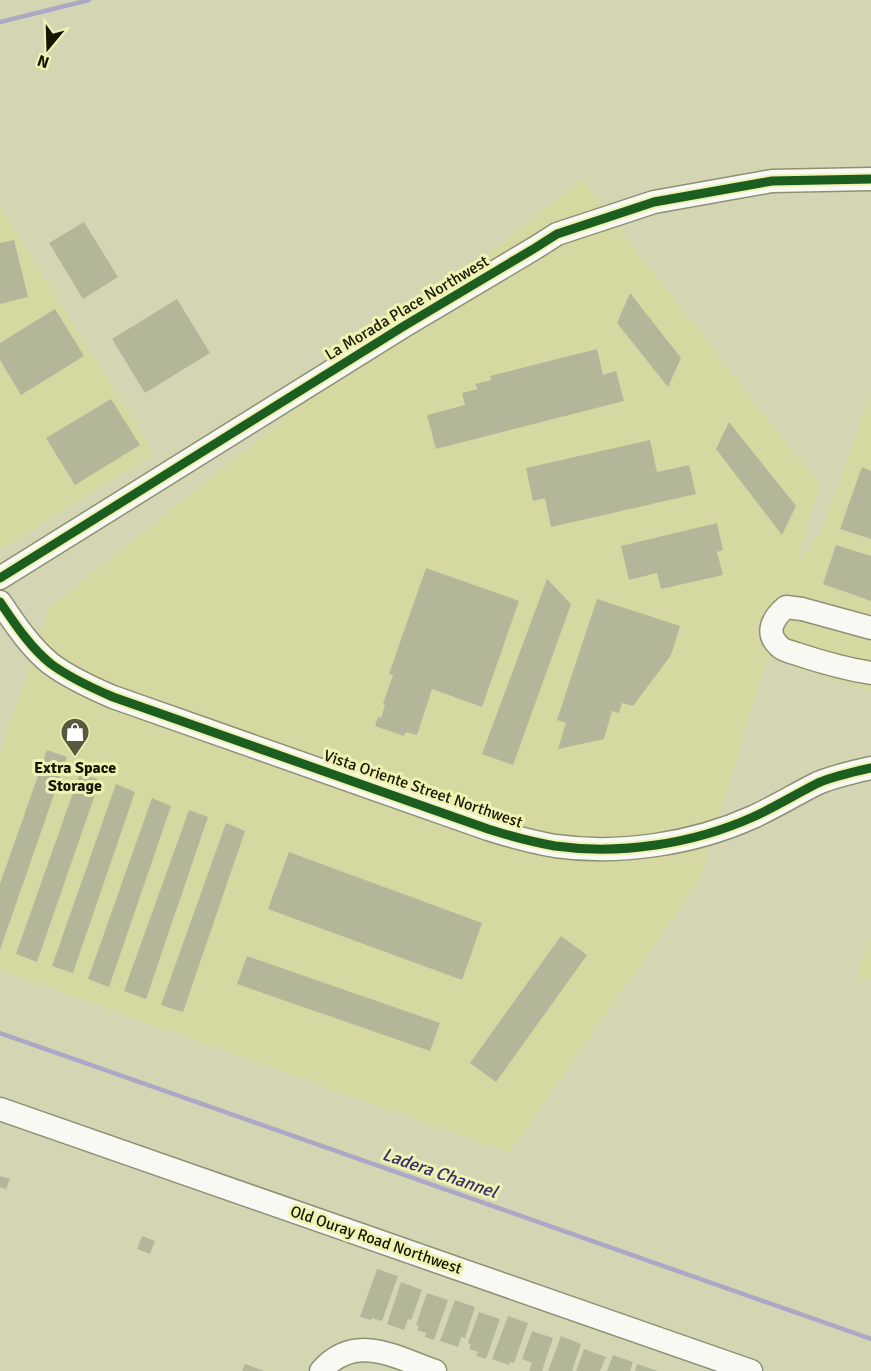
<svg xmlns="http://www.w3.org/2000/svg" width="871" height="1371" font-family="Signika,sans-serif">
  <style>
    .built { fill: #d5d8a1 }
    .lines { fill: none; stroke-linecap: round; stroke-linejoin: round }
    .stream { stroke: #aca7c4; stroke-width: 4.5 }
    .building { fill: #b4b69a }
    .minor-casing { stroke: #8e9074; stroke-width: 25 }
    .minor { stroke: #f9f9f4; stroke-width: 22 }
    .cycleway-casing { stroke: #eff2b2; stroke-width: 13 }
    .cycleway { stroke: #1b5e20; stroke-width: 9 }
    .labels { text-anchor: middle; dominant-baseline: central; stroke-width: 6; stroke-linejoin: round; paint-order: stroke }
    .street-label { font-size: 16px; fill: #161600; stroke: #eff2b2 }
    .poi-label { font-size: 16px; font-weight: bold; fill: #161600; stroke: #eff2b2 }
    .water-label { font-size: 18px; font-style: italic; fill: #3a2b6d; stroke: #eff2b2 }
  </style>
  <rect width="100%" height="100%" fill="#d4d6b3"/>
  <!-- built -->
  <g class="built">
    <polygon points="581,179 820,485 796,565 822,529 871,393 871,692 767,658 700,880 509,1153 0,970 0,751 50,607"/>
    <polygon points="0,206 155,454 0,550"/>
    <polygon points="871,935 871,980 857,976"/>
  </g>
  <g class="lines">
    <!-- stream -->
    <g class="stream">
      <polyline points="0,22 89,0"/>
      <polyline points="0,1033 871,1339"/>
    </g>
  </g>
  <!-- building -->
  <g class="building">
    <polygon points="84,222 118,277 83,299 49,243"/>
    <polygon points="14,240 28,297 0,304 0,243"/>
    <polygon points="630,293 681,358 668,387 617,323"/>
    <polygon points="177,299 210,353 145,393 112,339"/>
    <polygon points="55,309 84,356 21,395 0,360 0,343"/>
    <polygon points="597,349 603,375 616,371 624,401 436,449 427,415 465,405 462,393 478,389 475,384 491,380 490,376"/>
    <polygon points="111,399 140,445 75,485 46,438"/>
    <polygon points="729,422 796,506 782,535 716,449"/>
    <polygon points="650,440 657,472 689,465 696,494 551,527 545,498 533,501 526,468"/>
    <polygon points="862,467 871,471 871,539 840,529"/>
    <polygon points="717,523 723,550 717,552 723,575 661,589 657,573 629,580 621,546"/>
    <polygon points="836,545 871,556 871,601 823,584"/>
    <polygon points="426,568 519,601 482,707 432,689 417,735 406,732 404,736 375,726 378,717 381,718 385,705 383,704 393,675 389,674"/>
    <polygon points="547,579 571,604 513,765 482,754"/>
    <polygon points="597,599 680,626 671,655 633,706 622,703 619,713 612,711 604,739 558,749 566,723 557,720"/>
    <polygon points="47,750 67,757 0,950 0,884"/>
    <polygon points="80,773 100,780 37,962 16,954"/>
    <polygon points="116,784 135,792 73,973 52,966"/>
    <polygon points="152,798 171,806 109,987 88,979"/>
    <polygon points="189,810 208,817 146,999 124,991"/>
    <polygon points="226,823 245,831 183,1012 161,1005"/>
    <polygon points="289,852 482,923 462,980 268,909"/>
    <polygon points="561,936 587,955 496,1082 470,1063"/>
    <polygon points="247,956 440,1023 430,1051 237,984"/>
    <polygon points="0,1176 10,1179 6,1189 0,1187"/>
    <polygon points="142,1236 155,1241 150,1254 137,1249"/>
    <polygon points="377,1269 398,1276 382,1321 372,1318 371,1320 360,1317"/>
    <polygon points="401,1282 422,1290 411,1320 408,1319 404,1330 387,1324"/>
    <polygon points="427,1293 448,1300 434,1340 425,1337 426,1333 417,1330 419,1326 416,1325"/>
    <polygon points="455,1300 475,1307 465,1338 461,1337 458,1347 440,1341"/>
    <polygon points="479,1312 500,1319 486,1359 476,1356 478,1352 469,1349 471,1345 468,1343"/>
    <polygon points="508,1316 528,1323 514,1363 510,1362 509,1365 492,1359"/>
    <polygon points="532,1331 553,1338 542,1371 529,1371 532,1363 522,1359"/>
    <polygon points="561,1336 581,1344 572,1371 548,1371"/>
    <polygon points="584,1349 606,1357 600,1371 576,1371"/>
    <polygon points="613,1355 633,1362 630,1371 607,1371"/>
    <polygon points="245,1364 264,1371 242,1371"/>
    <polygon points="637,1364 658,1371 635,1371"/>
  </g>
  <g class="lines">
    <!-- minor casing -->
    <g class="minor-casing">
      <g id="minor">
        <polyline points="0,578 404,326 535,248 557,234 654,202 772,181 871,179"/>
        <path d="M 0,602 C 15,624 30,647 51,664 C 70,678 92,688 113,697 L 488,829 C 510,836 532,842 555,846 C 620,855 693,844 753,817 C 775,807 796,794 818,783 C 835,776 853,772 871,768"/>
        <path d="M 871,628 L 802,609 L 786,607 C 773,618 764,633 780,647 C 784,651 792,652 797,654 C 821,662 846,669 871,673"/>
        <polyline points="0,1109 751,1371"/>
        <path d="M 321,1371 C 355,1332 395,1357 435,1371"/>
      </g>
    </g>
    <!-- minor -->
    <use href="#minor" class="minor"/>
    <!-- cycleway casing -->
    <g class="cycleway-casing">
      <g id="cycleway">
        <polyline points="0,578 404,326 535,248 557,234 654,202 772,181 871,179"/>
        <path d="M 0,602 C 15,624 30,647 51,664 C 70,678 92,688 113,697 L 488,829 C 510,836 532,842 555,846 C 620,855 693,844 753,817 C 775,807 796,794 818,783 C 835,776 853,772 871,768"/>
      </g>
    </g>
    <!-- cycleway -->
    <use href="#cycleway" class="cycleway"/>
  </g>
  <!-- icons -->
  <defs>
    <g id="shop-pin" transform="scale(1.5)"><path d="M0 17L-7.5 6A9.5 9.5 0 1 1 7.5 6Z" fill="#58593f" stroke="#eff2b2"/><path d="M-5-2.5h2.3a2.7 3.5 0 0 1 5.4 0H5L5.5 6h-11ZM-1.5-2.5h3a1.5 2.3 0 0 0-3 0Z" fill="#fff"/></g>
  </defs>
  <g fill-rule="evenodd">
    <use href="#shop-pin" x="75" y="732"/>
  </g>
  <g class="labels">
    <!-- street labels -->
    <g class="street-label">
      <text transform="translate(407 308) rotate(-31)">La Morada Place Northwest</text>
      <text transform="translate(423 789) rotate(19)">Vista Oriente Street Northwest</text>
      <text transform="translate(376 1240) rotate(19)">Old Ouray Road Northwest</text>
    </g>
    <!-- poi labels -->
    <g class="poi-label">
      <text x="75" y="768">Extra Space<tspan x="75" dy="18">Storage</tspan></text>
    </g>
    <!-- water labels -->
    <g class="water-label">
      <text transform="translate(440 1173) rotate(19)">Ladera Channel</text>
    </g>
  </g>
  <!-- north arrow -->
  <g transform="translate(48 48) rotate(199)" stroke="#eff2b2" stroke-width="4.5" paint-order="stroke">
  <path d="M0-4.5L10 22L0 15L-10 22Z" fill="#161600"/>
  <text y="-9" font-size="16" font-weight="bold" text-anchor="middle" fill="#161600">N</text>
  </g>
</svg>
